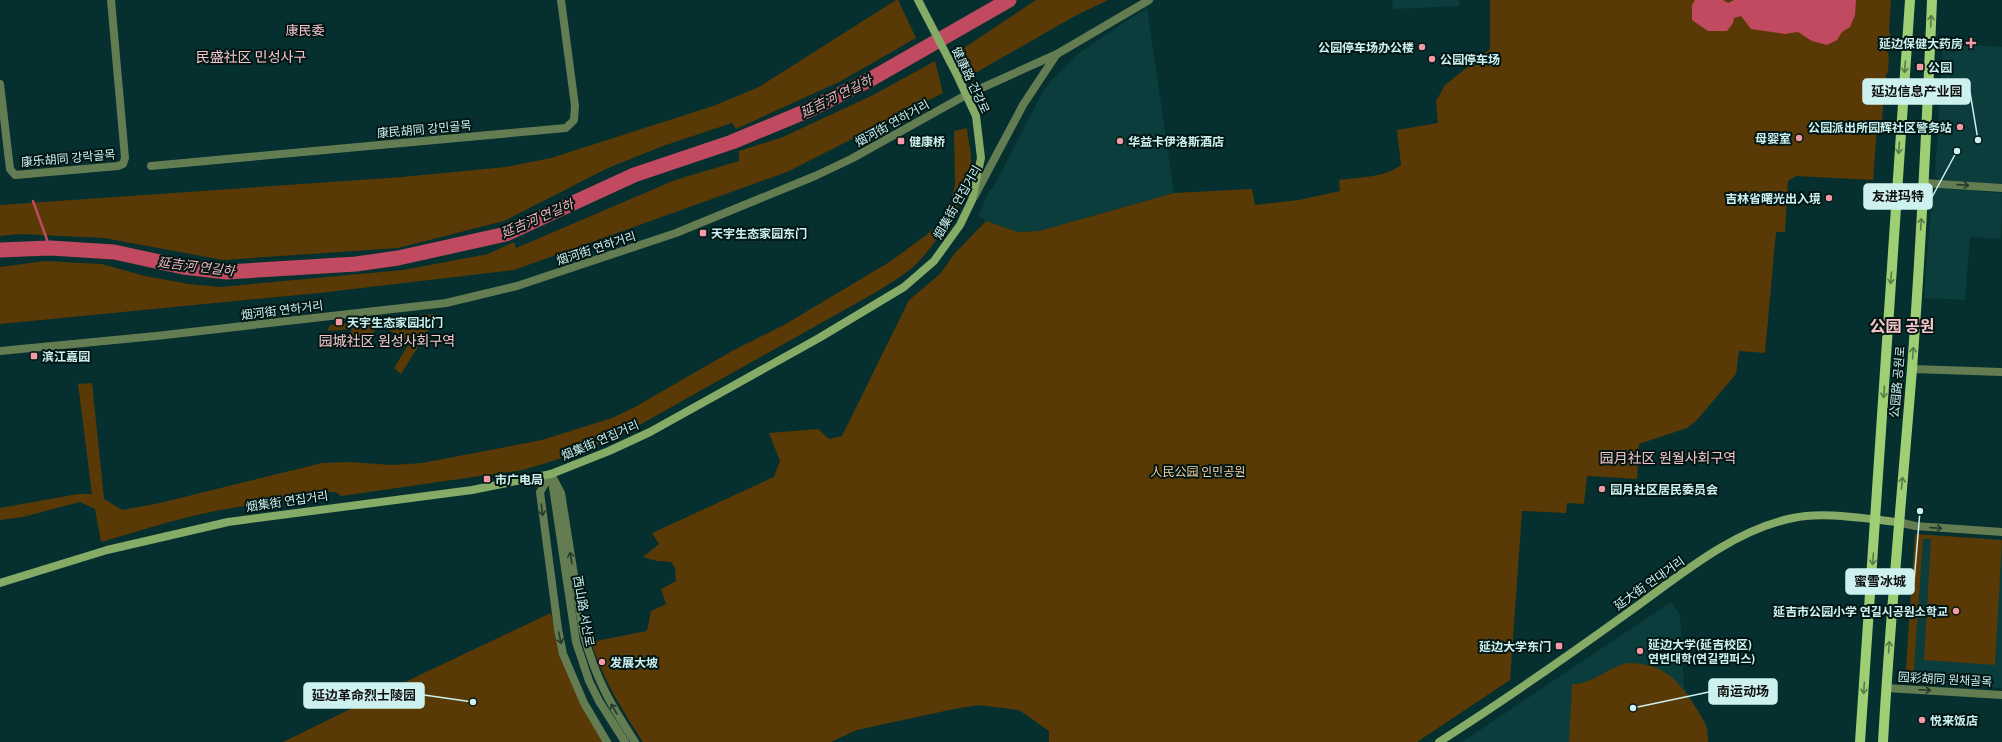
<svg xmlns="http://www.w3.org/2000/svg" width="2002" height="742" font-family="Cabin,'Noto Sans SC','Noto Sans KR',sans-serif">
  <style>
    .built { fill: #0a3d3c }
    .green { fill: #593905 }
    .water { fill: #c14a60 }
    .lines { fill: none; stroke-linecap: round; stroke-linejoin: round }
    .stream { stroke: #c14a60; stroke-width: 2.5 }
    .river { stroke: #c14a60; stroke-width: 15 }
    .minor { stroke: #647c52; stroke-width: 8 }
    .tertiary { stroke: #647c52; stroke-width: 8 }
    .secondary { stroke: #85ab66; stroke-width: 8 }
    .primary { stroke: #9ecf75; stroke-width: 10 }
    .oneway { stroke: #577c4a }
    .oneway2 { stroke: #243a2a }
    .poi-dot { fill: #f49aa5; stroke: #011615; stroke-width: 1.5 }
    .labels { text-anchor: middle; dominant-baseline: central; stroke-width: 4; stroke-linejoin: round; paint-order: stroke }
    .poi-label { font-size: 12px; font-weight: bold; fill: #cdf1ef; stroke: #011615; text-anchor: start }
    .street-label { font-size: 12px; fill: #cdf1ef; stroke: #011615 }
    .park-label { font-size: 12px; fill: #f5cfa2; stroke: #011615 }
    .neighbourhood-label { font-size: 13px; fill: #f8c4c8; stroke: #011615 }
    .water-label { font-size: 13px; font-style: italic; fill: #f2b4ba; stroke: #011615 }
    .quarter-label { font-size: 14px; fill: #f8c4c8; stroke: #011615 }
    .district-label { font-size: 16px; font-weight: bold; fill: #f8c4c8; stroke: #011615 }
    .leader { fill: none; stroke: #cdf1ef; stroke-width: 1.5 }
    .callout-dot { fill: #cdf1ef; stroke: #011615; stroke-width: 1.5 }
    .callout { fill: #cdf1ef; stroke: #cdf1ef; stroke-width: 1.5 }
    .callout-label { font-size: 13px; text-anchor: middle; font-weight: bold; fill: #111 }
  </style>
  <rect width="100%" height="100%" fill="#05302f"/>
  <!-- built -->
  <g class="built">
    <polygon points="1392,0 1459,0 1459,6 1393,9"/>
    <polygon points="1147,8 1174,193 1039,231 1018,232 986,221 978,216 989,191 993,188 1041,95 1049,83 1078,54 1129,19"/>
    <polygon points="1943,43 2002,47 2002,184 1940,180 1935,177"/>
    <polygon points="1939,188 2002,193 2001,239 1970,237 1965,300 1924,298 1932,195"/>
    <polygon points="1915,534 2002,540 2002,688 1905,683"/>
    <polygon points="1671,602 1680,615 1684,687 1708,728 1708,742 1462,742"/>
  </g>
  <!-- green -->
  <g class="green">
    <polygon points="896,0 898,0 916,38 841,81 736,129 732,123 663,146 608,168 504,221 398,248 223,260 104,238 18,234 0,236 0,205 402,177 506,167 551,158 713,106 759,87"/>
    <polygon points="1036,0 1108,0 1073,17 970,76 958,52"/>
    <path d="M 1490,0 L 1891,0 L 1889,32 L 1891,35 L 1890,49 L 1887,51 L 1889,56 L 1888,72 L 1885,76 L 1887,78 L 1884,92 L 1882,121 L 1877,129 L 1873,180 L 1796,176 L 1788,181 L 1785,232 L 1776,232 L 1765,353 L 1739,351 L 1736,374 L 1696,421 L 1687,428 L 1639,444 L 1637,479 L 1587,476 L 1584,504 L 1567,503 L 1566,513 L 1522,511 L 1510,680 L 1417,742 L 1049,742 L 1049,731 L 1019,710 L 979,705 L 954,709 L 857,730 L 831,742 L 643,742 C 622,710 603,679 591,642 L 647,631 L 651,611 L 666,604 L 661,589 L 676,581 L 675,568 L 671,562 L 657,561 L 643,557 L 659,544 L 652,533 L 774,477 L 780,461 L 769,433 L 818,429 L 829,439 L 842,436 L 909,300 L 940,274 L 955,253 L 986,221 L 1018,232 L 1039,231 L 1174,193 L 1252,189 L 1255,205 L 1299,200 L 1340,191 L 1339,180 C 1360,177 1383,178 1401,165 L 1397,130 L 1438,123 L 1436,101 L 1445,85 L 1490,49 Z"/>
    <polygon points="935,61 943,93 787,172 514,270 319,293 0,324 0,267 45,261 102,264 145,276 189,284 220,287 403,270 488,254 514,242 516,248 675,180 739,161 739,151 783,137 873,95"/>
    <path d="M 967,128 C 968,140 972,153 971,165 C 969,196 934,249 911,269 C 900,277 889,284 878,291 L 627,432 C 593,447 559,460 523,470 L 341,496 L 336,492 L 320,492 L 320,499 C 292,501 265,503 238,507 C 191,514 146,529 101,542 L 95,509 L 80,502 L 23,517 L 0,520 L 0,508 L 78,494 L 92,494 L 78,384 L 92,383 L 104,499 L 122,510 L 160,503 L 322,463 L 349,462 L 392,465 L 422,463 L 542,440 L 612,418 L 635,407 L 732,351 L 784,325 L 891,261 L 925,236 L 935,227 L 950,206 L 955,185 L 954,131 Z"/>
    <polygon points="434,314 436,318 401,374 394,368 410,342 382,326 380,318"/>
    <polygon points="376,321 377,327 365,348 348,336 352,329 327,331 330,325"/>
    <polygon points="1915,534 2002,540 1995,665 1924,660 1931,539 1923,539 1913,683 1905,683"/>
    <polygon points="551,613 560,656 603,742 283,742 426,672"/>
    <path d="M 1628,663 C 1663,663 1679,680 1696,708 C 1704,721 1708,726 1708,742 L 1569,742 L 1572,684 C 1591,685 1608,667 1628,663 Z"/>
  </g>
  <!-- water -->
  <polygon class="water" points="1695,0 1723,0 1728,3 1734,0 1856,0 1855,15 1850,27 1842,32 1837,40 1827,45 1812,41 1798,32 1785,34 1751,29 1741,16 1734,18 1733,23 1727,31 1708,31 1692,20 1692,5"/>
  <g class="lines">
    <!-- stream -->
    <polyline class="stream" points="33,201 50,248"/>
    <!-- river -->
    <polyline class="river" points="0,250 50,248 114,252 183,267 227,272 356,264 398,258 506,234 634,175 732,142 809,110 871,79 1009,0"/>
    <!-- minor -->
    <g class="minor">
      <polyline points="0,84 10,169 15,175 118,166 123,164 125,158 111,0"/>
      <polyline points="151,166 566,128 574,120 575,106 561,0"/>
      <polyline points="1924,183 2002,188"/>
      <polyline points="1912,369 2002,372"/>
      <polyline points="551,474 540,492 558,629 563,654 584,703 607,742"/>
      <path d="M 552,476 L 561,493 L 583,632 C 595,677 610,704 635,742"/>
      <polyline points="1898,522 1915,526 2002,532"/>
      <polyline points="1886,688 2002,695"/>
    </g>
    <!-- tertiary -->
    <g class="tertiary">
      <polyline points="974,197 1023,105 1056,55"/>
      <polyline points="0,351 156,336 446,303 517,286 676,233 815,176 851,159 966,95 1057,54 1149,0"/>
      <polyline points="551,474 576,642 589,681 599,701 625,742"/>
    </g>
    <!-- secondary -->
    <g class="secondary">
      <polyline points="0,583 107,550 228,522 472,490 551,474 609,451 650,432 819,338 904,287 934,261 960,225 972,200 981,158 976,116 958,77 918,0"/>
      <path d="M 1439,742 C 1503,701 1565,658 1626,614 C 1677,578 1730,531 1793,518 C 1822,511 1867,519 1898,522"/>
    </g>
    <!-- primary -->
    <g class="primary">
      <polyline points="1860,742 1910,0"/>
      <path d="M 1883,742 C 1890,618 1902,494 1912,369 C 1921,246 1927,123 1932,0"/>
    </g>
  </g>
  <!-- one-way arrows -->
  <defs><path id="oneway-shaft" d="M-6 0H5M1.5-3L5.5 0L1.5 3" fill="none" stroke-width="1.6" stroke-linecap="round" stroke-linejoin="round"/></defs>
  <g class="oneway">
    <use href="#oneway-shaft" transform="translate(1931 21) rotate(-87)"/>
    <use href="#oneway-shaft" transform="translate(1905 67) rotate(94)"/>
    <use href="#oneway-shaft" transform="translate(1899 148) rotate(94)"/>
    <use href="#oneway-shaft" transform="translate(1921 224) rotate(-86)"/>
    <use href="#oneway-shaft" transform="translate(1891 278) rotate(94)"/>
    <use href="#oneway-shaft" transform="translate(1913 353) rotate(-86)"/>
    <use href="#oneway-shaft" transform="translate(1884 392) rotate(94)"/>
    <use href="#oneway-shaft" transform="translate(1902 483) rotate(-85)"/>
    <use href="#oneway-shaft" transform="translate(1873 559) rotate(94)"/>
    <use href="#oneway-shaft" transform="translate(1889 647) rotate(-86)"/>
    <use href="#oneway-shaft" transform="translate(1864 688) rotate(94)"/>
  </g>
  <g class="oneway2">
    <use href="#oneway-shaft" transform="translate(1963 185) rotate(4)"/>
    <use href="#oneway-shaft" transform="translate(542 510) rotate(83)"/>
    <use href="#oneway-shaft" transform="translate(1936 528) rotate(4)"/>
    <use href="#oneway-shaft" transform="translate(571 558) rotate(-99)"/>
    <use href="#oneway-shaft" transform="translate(560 638) rotate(77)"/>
    <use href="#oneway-shaft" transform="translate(1925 690) rotate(3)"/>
    <use href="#oneway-shaft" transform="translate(614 709) rotate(-120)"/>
  </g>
  <!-- markers -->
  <g class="poi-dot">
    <path d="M1969 37h4v4h4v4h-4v4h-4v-4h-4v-4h4z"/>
    <circle cx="1422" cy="47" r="4"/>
    <circle cx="1432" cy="59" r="4"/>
    <rect x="1916" y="63" width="8" height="8" rx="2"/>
    <circle cx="1960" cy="127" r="4"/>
    <circle cx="1799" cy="138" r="4"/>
    <rect x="897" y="137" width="8" height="8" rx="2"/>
    <circle cx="1120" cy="141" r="4"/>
    <circle cx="1829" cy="198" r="4"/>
    <rect x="699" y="229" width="8" height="8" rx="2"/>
    <rect x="335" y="318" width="8" height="8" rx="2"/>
    <rect x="30" y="352" width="8" height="8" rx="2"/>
    <rect x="483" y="475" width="8" height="8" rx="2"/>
    <circle cx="1602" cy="489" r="4"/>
    <circle cx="1956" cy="611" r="4"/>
    <rect x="1555" y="642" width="8" height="8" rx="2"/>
    <circle cx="1640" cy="651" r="4"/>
    <circle cx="602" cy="662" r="4"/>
    <circle cx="1922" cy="720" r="4"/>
  </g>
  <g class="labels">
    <!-- poi labels -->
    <g class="poi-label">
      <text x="1963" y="43" text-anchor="end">延边保健大药房</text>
      <text x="1414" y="47" text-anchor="end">公园停车场办公楼</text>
      <text x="1440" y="59">公园停车场</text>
      <text x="1928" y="67">公园</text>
      <text x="1952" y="127" text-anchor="end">公园派出所园辉社区警务站</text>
      <text x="1791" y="138" text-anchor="end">母婴室</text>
      <text x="909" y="141">健康桥</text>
      <text x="1128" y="141">华益卡伊洛斯酒店</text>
      <text x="1821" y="198" text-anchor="end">吉林省曙光出入境</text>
      <text x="711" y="233">天宇生态家园东门</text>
      <text x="347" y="322">天宇生态家园北门</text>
      <text x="42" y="356">滨江嘉园</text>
      <text x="495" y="479">市广电局</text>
      <text x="1610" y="489">园月社区居民委员会</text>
      <text x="1948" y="611" text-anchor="end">延吉市公园小学 연길시공원소학교</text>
      <text x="1648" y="644">延边大学(延吉校区)<tspan x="1648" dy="14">연변대학(연길캠퍼스)</tspan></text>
      <text x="1551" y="646" text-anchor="end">延边大学东门</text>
      <text x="610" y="662">发展大坡</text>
      <text x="1930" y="720">悦来饭店</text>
    </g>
    <!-- street labels -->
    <g class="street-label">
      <text transform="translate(971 80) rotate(65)">健康路 건강로</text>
      <text transform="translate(892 123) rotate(-29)">烟河街 연하거리</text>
      <text transform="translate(424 129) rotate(-5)">康民胡同 강민골목</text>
      <text transform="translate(68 158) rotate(-5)">康乐胡同 강락골목</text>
      <text transform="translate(957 202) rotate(-60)">烟集街 연집거리</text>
      <text transform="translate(596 248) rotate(-18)">烟河街 연하거리</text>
      <text transform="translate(282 310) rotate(-7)">烟河街 연하거리</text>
      <text transform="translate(1897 382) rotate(-85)">公园路 공원로</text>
      <text transform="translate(600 440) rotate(-23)">烟集街 연집거리</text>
      <text transform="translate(287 501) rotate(-8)">烟集街 연집거리</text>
      <text transform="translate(1649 583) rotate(-35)">延大街 연대거리</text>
      <text transform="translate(584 611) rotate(80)">西山路 서산로</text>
      <text transform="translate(1945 679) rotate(3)">园彩胡同 원채골목</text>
    </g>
    <!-- park labels -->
    <g class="park-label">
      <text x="1198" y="471">人民公园 인민공원</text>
    </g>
    <!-- neighbourhood labels -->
    <g class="neighbourhood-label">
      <text x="305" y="30">康民委</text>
    </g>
    <!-- water labels -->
    <g class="water-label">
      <text transform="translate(836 96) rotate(-26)">延吉河 연길하</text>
      <text transform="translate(537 218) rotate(-23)">延吉河 연길하</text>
      <text transform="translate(196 266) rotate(7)">延吉河 연길하</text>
    </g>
    <!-- quarter labels -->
    <g class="quarter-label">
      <text x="251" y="57">民盛社区 민성사구</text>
      <text x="387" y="341">园城社区 원성사회구역</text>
      <text x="1668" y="458">园月社区 원월사회구역</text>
    </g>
    <!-- district labels -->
    <g class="district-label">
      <text x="1902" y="326">公园 공원</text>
    </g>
  </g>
  <!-- callouts -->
  <path class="leader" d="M1978 140L1970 92M1957 151L1932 197M1920 511L1914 582M1633 708L1709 692M473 702L424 695"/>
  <g class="callout-dot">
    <circle cx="1978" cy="140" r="4"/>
    <circle cx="1957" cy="151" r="4"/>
    <circle cx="1920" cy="511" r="4"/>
    <circle cx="1633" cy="708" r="4"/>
    <circle cx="473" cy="702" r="4"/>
  </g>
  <g class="callout">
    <rect x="1863" y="79" width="107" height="25" rx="4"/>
    <rect x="1864" y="184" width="68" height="25" rx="4"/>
    <rect x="1846" y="569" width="68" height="25" rx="4"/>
    <rect x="1709" y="679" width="68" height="25" rx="4"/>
    <rect x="304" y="683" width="120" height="25" rx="4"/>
  </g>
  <g class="callout-label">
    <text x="1917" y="96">延边信息产业园</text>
    <text x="1898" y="201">友进玛特</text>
    <text x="1880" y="586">蜜雪冰城</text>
    <text x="1743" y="696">南运动场</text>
    <text x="364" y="700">延边革命烈士陵园</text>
  </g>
</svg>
